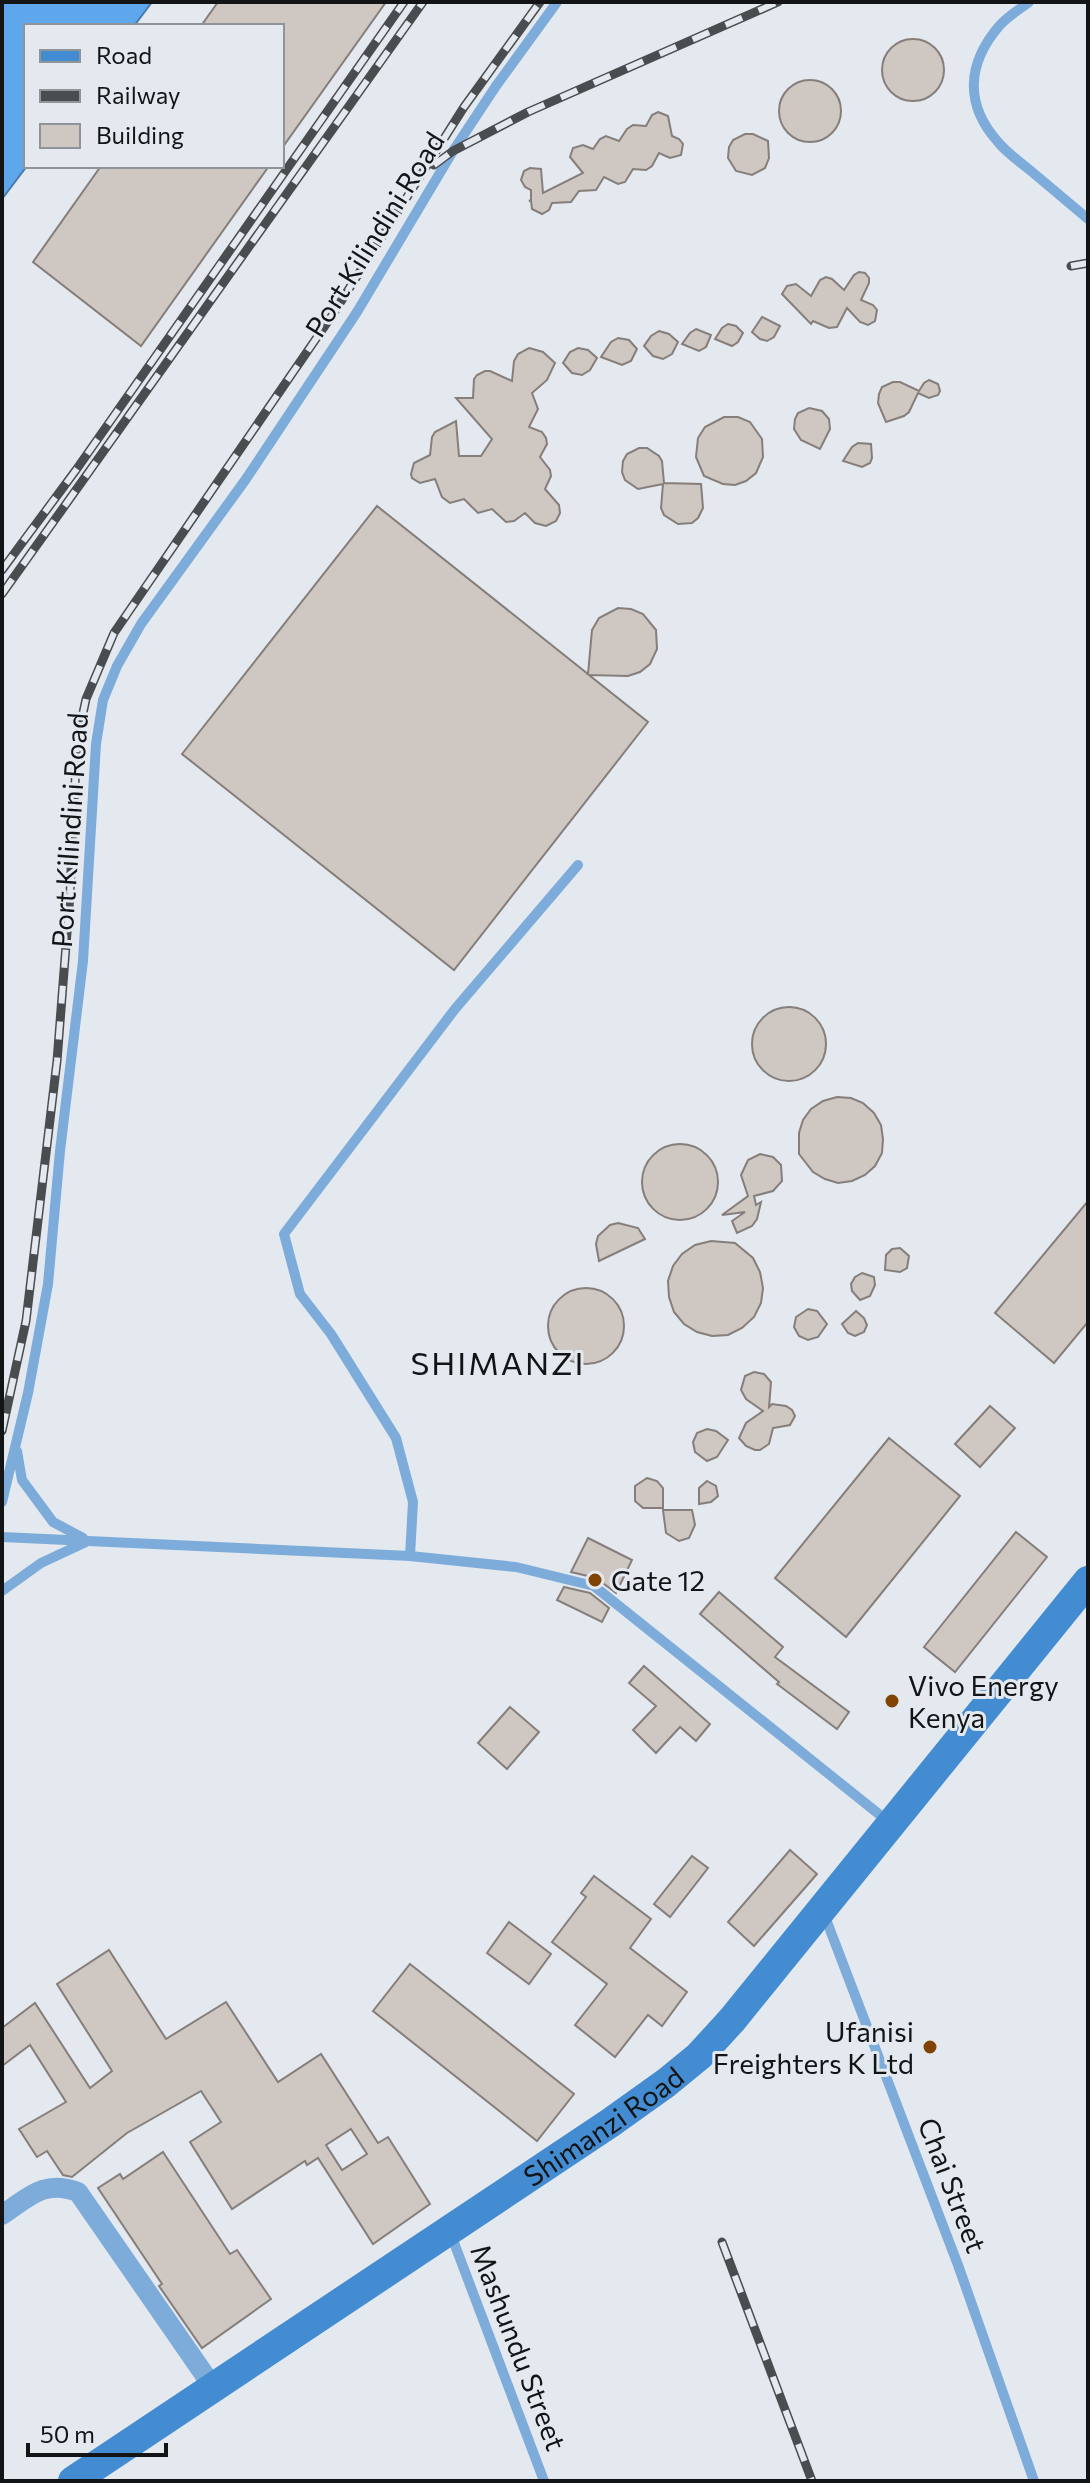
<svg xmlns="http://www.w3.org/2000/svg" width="1090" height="2483" font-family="Commissioner,sans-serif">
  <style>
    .water { fill: #5fa7ed; stroke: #487bac; stroke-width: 2 }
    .building { fill: #cfc7c2; stroke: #857e7a; stroke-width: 2; fill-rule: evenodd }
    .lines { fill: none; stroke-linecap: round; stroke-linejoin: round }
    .service { stroke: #7eacda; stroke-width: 10 }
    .minor { stroke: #7eacda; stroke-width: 20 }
    .secondary { stroke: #448cd1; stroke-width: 30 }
    .rail-casing { stroke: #4a4d50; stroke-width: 9 }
    .rail { stroke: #e3e9ef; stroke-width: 6; stroke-dasharray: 18; stroke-linecap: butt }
    .poi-dot { fill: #814303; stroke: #e3e9ef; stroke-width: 3 }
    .labels { text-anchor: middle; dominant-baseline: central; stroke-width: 6; stroke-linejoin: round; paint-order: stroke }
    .street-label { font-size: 28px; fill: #121416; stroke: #e3e9ef }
    .poi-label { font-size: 28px; fill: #121416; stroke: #e3e9ef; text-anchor: start }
    .quarter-label { font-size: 32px; letter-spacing: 2px; fill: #121416; stroke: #e3e9ef }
  </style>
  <rect width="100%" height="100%" fill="#e3e9ef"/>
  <!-- water -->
  <polygon class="water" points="2,2 152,2 134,26 26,26 27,166 2,199"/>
  <!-- building -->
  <g class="building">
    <polygon points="218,2 386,2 282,148 282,26 201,26"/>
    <circle cx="913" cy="70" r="31"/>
    <circle cx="810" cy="111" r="31"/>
    <polygon points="658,112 668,116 672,136 679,139 683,144 681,155 670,158 659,153 652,166 646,170 633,169 625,182 618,184 604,177 596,190 579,191 571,202 552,203 549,210 542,214 532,209 531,201 529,201 531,200 531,190 525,187 521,180 524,171 530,168 541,169 543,193 583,173 570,157 573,148 583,145 593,149 600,139 606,136 619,141 627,129 633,125 646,126 652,115"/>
    <polygon points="745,134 753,134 768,141 769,158 765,168 752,175 736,171 728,158 729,147 733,140"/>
    <polygon points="101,166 269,166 141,346 33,262"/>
    <polygon points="859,272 865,273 869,278 869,283 861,300 873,305 877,310 875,321 868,325 860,322 847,308 837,327 829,328 813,321 811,324 782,294 787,286 796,284 811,296 820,280 826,277 832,279 844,290 854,275"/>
    <polygon points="762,317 780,326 774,337 767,341 760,339 752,332"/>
    <polygon points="728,324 736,326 743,333 738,342 732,346 715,339 722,328"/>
    <polygon points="696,329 711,335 706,347 699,351 682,344 690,333"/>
    <polygon points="659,331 669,334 678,342 672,354 663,359 653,356 644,346 651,336"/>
    <polygon points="618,338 629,340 637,349 631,361 622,365 601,357 611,342"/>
    <polygon points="529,348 543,352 555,363 547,380 532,393 538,409 529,427 542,432 546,438 547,444 540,457 550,470 551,476 545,489 559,505 560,513 556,521 546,526 535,523 525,513 514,521 506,522 492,509 478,513 464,499 450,503 442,497 435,479 420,483 412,478 411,474 414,463 430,455 432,437 435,432 456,421 459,456 481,456 492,439 456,398 473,398 474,379 477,375 485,371 490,371 512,381 514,361 518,354"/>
    <polygon points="578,348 588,350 597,358 590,370 582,375 572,373 563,363 570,352"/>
    <polygon points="929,380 938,384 940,391 938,395 929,398 918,393 909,412 904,416 886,422 878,403 879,394 882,387 893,382 900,382 919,391 924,383"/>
    <polygon points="809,408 822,411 829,419 830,429 820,449 801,440 794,429 795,419 798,413"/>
    <polygon points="724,417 738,417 750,422 762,439 763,457 756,473 746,481 735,485 723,484 704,476 696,457 698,438 705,427"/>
    <polygon points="858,443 871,444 872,458 870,463 862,467 843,461 852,447"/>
    <polygon points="639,448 647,448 659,456 662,461 664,483 701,484 703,508 698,518 692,523 678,524 664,515 661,508 663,484 638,489 625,480 622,472 623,461 627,454"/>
    <polygon points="377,506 588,674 592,630 599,618 618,608 631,609 643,614 656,630 657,649 650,664 640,672 628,676 589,675 648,722 454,970 182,754"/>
    <circle cx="789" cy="1044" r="37"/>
    <polygon points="837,1097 851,1098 863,1103 874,1113 881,1125 883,1139 882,1153 875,1166 865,1175 852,1181 838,1183 825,1179 813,1172 799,1154 799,1133 803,1120 811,1109 823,1101"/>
    <circle cx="680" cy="1182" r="38"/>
    <polygon points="760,1154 773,1157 781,1165 782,1181 773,1191 754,1196 756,1205 761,1202 757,1219 752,1226 737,1233 732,1221 745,1212 722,1215 748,1196 741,1175 748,1160"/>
    <polygon points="1088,1201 1088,1322 1054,1363 995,1313"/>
    <polygon points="618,1223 638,1228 645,1239 599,1261 596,1244 598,1236 610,1225"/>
    <polygon points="711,1241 735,1243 753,1258 760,1272 763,1288 761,1303 754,1317 742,1328 728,1335 712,1336 697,1332 684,1324 674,1312 669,1297 668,1281 673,1266 682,1254 695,1245"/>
    <polygon points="900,1248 909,1256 907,1268 900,1272 885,1270 886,1255 892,1249"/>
    <polygon points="862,1273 874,1277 875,1285 870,1296 860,1300 852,1291 851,1284 855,1277"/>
    <circle cx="586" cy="1326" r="38"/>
    <polygon points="808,1309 817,1311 827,1324 818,1337 808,1340 799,1336 794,1327 796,1317"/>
    <polygon points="856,1311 864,1318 867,1325 864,1332 855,1336 848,1333 842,1324"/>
    <polygon points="754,1372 764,1374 771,1382 769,1407 772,1404 786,1406 792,1410 795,1416 790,1425 773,1428 769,1444 760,1450 755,1450 746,1446 739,1438 746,1423 763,1411 746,1399 741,1390 745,1376"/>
    <polygon points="990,1406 1015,1428 980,1467 955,1444"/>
    <polygon points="707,1429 716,1431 728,1440 717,1457 707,1461 695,1452 693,1442 697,1433"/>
    <polygon points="889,1438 960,1496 846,1637 775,1578"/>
    <polygon points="647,1478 657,1481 663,1488 663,1508 643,1508 635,1501 635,1486"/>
    <polygon points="707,1481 716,1486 718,1496 711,1502 699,1504 699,1488"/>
    <polygon points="663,1510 692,1510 695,1525 689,1538 679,1541 666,1533"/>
    <polygon points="1016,1532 1047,1557 955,1672 924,1647"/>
    <polygon points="588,1538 632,1560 616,1593 596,1578 571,1572"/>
    <polygon points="564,1587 590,1593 609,1608 602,1622 557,1600"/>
    <polygon points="719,1592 783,1647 775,1657 849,1712 837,1729 777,1684 779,1682 700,1614"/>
    <polygon points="644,1666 710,1724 696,1741 680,1727 656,1753 633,1730 656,1706 629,1683"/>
    <polygon points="510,1707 539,1732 507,1769 478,1743"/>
    <polygon points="790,1850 817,1874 754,1946 728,1922"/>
    <polygon points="692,1856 708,1868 670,1917 654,1904"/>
    <polygon points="594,1876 651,1919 630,1948 687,1992 662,2026 648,2015 615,2057 575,2025 607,1984 552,1942 586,1897 581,1893"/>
    <polygon points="509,1922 551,1954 529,1984 487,1953"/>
    <path d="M 109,1950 L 166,2039 L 226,2002 L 278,2082 L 321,2054 L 378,2143 L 388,2137 L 430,2204 L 373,2244 L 318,2158 L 307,2165 L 305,2161 L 232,2209 L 190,2142 L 221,2122 L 201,2091 L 127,2133 L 72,2177 L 63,2175 L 47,2151 L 37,2157 L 19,2129 L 66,2102 L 30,2045 L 2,2066 L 2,2028 L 35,2003 L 90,2088 L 112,2071 L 57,1984 ZM 351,2129 L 367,2154 L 342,2170 L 326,2145 Z"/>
    <polygon points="410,1964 574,2094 537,2141 373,2011"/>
    <polygon points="163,2152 230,2254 237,2250 271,2299 202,2348 159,2286 162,2284 98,2188 120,2174 123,2179"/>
  </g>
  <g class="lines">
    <!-- service -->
    <g class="service">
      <path d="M 1029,2 C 1020,9 1008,16 1000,25 C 967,63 964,104 998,142 C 1007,153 1020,162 1031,171 C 1050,187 1069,203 1088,219"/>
      <polyline points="17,1451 22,1480 53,1522 83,1538"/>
      <polyline points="2,1502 28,1393 48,1284 60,1151 83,961 96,744 103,700 117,666 141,624 246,479 357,312 453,151 496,86 557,2"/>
      <polyline points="2,1537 410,1556 516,1567 594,1586 890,1823"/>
      <polyline points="410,1556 413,1502 396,1438 331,1334 300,1294 284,1234 455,1009 578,865"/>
      <polyline points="2,1591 41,1563 86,1542"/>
      <polyline points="824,1914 958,2265 1034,2481"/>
      <polyline points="450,2232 544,2481"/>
    </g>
    <!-- minor -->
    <path class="minor" d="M 2,2215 C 29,2197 44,2179 78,2192 L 213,2387"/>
    <!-- secondary -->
    <path class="secondary" id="s1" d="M 73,2481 L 610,2123 L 666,2083 L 699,2056 L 732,2020 L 1088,1581"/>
    <!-- rail casing -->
    <g class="rail-casing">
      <g id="rail">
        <polyline points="434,165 453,151 528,112 778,2"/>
        <polyline points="1071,266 1088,263"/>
        <polyline points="2,570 76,470 404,2"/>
        <polyline points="2,594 423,2"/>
        <polyline points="2,1431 26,1321 57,1061 70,894 77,741 86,699 114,633 333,314 464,107 540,2"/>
        <polyline points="722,2242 812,2481"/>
      </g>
    </g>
    <!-- rail -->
    <use href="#rail" class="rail"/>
  </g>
  <!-- markers -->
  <g class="poi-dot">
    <circle cx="595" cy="1580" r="8"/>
    <circle cx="892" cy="1701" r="8"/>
    <circle cx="930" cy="2047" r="8"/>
  </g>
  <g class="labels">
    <!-- street labels -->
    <g class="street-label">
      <text transform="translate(374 234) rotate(-58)">Port Kilindini Road</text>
      <text transform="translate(69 830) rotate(-86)">Port Kilindini Road</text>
      <text stroke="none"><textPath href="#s1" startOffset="638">Shimanzi Road</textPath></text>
      <text transform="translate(953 2185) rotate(69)">Chai Street</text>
      <text transform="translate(519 2347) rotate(69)">Mashundu Street</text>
    </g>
    <!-- poi labels -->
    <g class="poi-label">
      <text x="611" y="1580">Gate 12</text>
      <text x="908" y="1685">Vivo Energy<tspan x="908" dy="32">Kenya</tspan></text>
      <text x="914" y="2031" text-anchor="end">Ufanisi<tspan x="914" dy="32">Freighters K Ltd</tspan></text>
    </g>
    <!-- quarter labels -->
    <g class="quarter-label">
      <text x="498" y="1362">SHIMANZI</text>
    </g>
  </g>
  <!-- border -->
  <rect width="1090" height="2483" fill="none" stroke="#121416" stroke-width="8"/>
  <!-- legend -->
  <rect x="24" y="24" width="260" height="144" fill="#e3e9ef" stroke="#8f9498" stroke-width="2"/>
  <rect x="40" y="50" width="40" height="12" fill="#448cd1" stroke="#8f9498" stroke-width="2"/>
  <text x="96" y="64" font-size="24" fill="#121416">Road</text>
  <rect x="40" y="90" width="40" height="12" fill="#4a4d50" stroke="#8f9498" stroke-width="2"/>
  <text x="96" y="104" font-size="24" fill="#121416">Railway</text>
  <rect x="40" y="124" width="40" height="24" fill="#cfc7c2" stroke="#8f9498" stroke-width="2"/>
  <text x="96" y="144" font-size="24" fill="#121416">Building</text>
  <!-- scale -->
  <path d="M28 2443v12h138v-12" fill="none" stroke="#121416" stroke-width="4"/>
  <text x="40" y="2443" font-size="24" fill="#121416" stroke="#e3e9ef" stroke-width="6" paint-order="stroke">50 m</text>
</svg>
